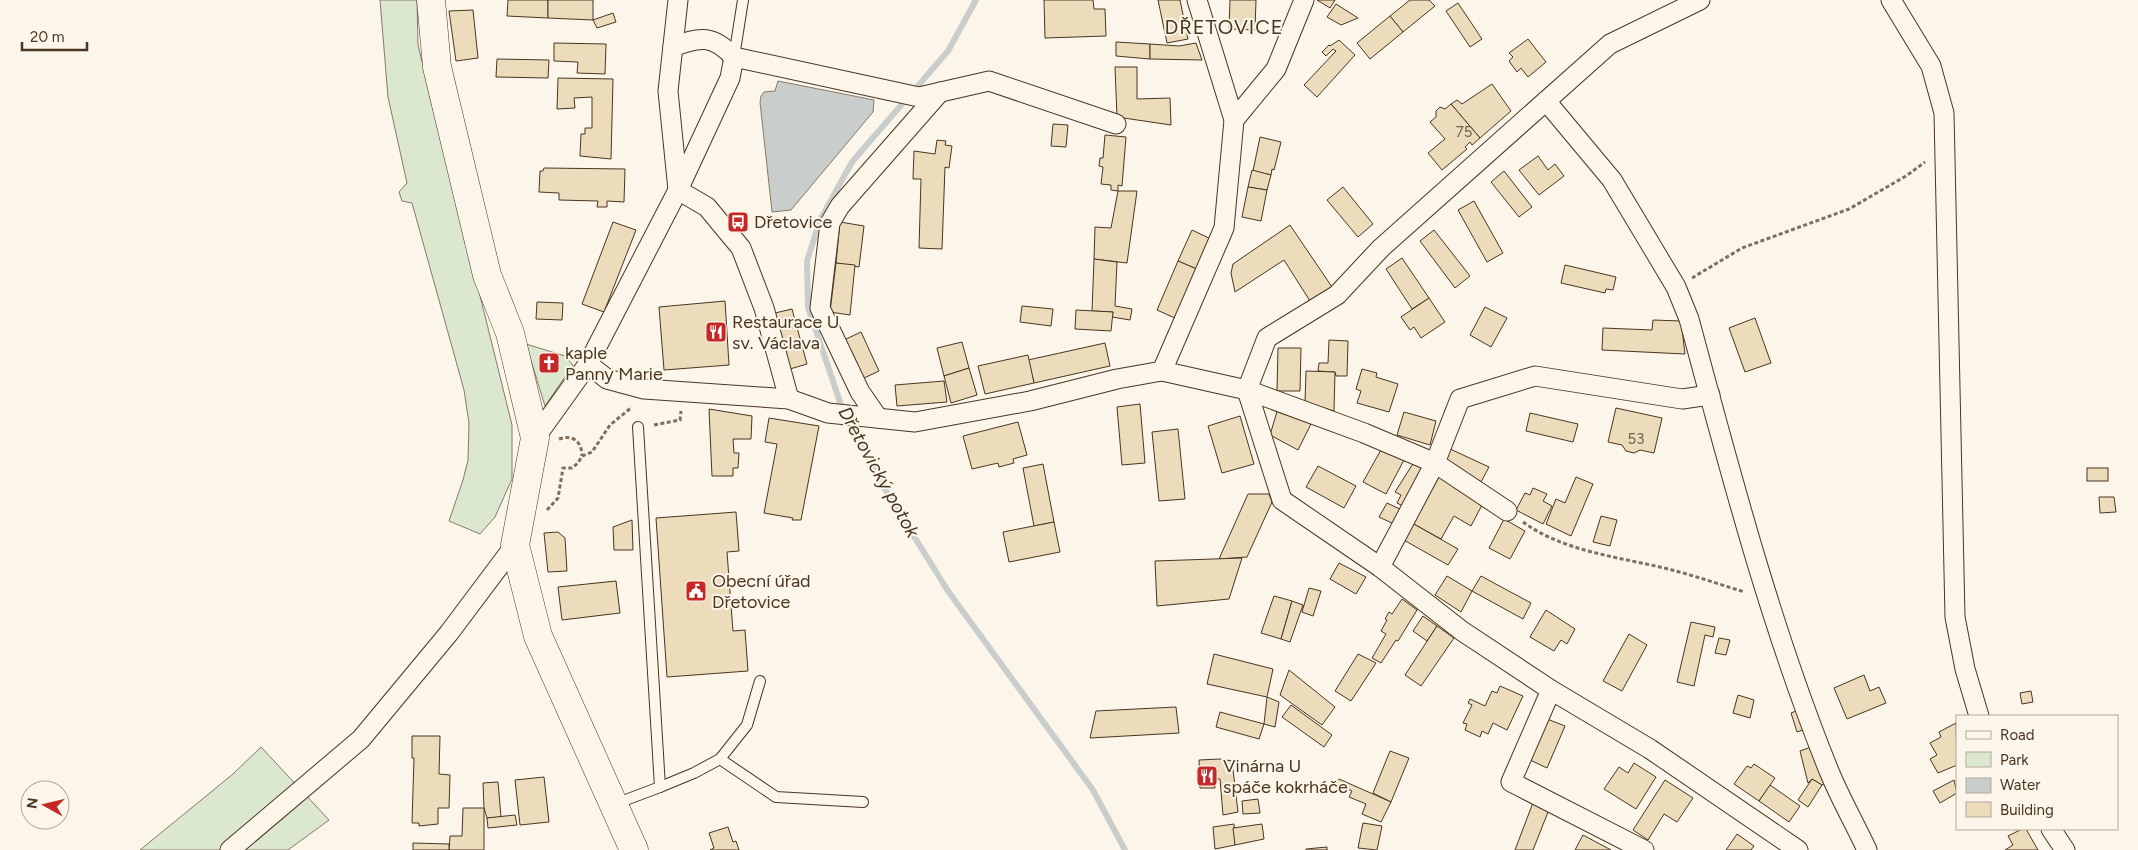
<svg xmlns="http://www.w3.org/2000/svg" width="2138" height="850" font-family="Figtree,sans-serif">
  <style>
    .green { fill: #dce7d0; stroke: #887966 }
    .water { fill: #c9cecd; stroke: #887966 }
    .lines { fill: none; stroke-linecap: round; stroke-linejoin: round }
    .stream { stroke: #c9cecd; stroke-width: 6 }
    .building { fill: #ecdcbc; stroke: #4a3520 }
    .service-casing { stroke: #4a3520; stroke-width: 12 }
    .minor-casing { stroke: #4a3520; stroke-width: 21 }
    .secondary-casing { stroke: #4a3520; stroke-width: 29 }
    .path { stroke: #7f6f5c; stroke-width: 3; stroke-dasharray: 4 2.5; stroke-linecap: butt }
    .service { stroke: #fbf6e9; stroke-width: 10 }
    .minor { stroke: #fbf6e9; stroke-width: 19 }
    .secondary { stroke: #fbf6e9; stroke-width: 28 }
    .labels { text-anchor: middle; dominant-baseline: central; stroke-width: 4; stroke-linejoin: round; paint-order: stroke }
    .number-label { font-size: 15px; fill: #725f47 }
    .poi-label { font-size: 18px; fill: #4a3520; stroke: #fbf6e9; text-anchor: start }
    .water-label { font-size: 19px; font-style: italic; fill: #4a3520; stroke: #fbf6e9 }
    .quarter-label { font-size: 20px; letter-spacing: 1px; fill: #4a3520; stroke: #fbf6e9 }
  </style>
  <rect width="100%" height="100%" fill="#fbf6e9"/>
  <!-- green -->
  <g class="green">
    <polygon points="380,0 417,0 418,45 512,425 512,479 495,517 480,534 449,521 463,480 468,460 469,423 464,390 412,203 402,201 399,192 407,183 388,97"/>
    <polygon points="526,344 565,356 573,365 545,406"/>
    <polygon points="261,747 329,820 288,850 140,850 233,774"/>
  </g>
  <!-- water -->
  <polygon class="water" points="778,81 874,100 873,112 791,210 772,212 760,102 761,96 764,92 775,91"/>
  <g class="lines">
    <!-- stream -->
    <polyline class="stream" points="976,0 948,51 852,162 820,220 807,261 808,307 844,414 889,496 948,591 1093,790 1125,850"/>
  </g>
  <!-- building -->
  <g class="building">
    <polygon points="508,0 548,0 548,18 507,16"/>
    <polygon points="548,0 593,0 593,20 548,18"/>
    <polygon points="1044,0 1093,0 1094,9 1105,9 1106,36 1045,38"/>
    <polygon points="1158,0 1180,0 1188,39 1167,43"/>
    <polygon points="1230,0 1256,0 1255,30 1229,29"/>
    <polygon points="1317,0 1335,0 1330,8"/>
    <polygon points="1410,0 1429,0 1435,6 1403,32 1390,16"/>
    <polygon points="1458,3 1482,39 1470,47 1446,11"/>
    <polygon points="1336,4 1358,18 1341,25 1327,17"/>
    <polygon points="473,10 478,58 456,61 449,11"/>
    <polygon points="613,13 616,22 597,28 593,20"/>
    <polygon points="1390,16 1403,32 1370,59 1357,43"/>
    <polygon points="1528,39 1546,62 1528,77 1521,68 1517,72 1509,61 1513,57 1509,53"/>
    <polygon points="1339,40 1355,55 1317,97 1304,85 1336,51 1333,49 1326,56 1322,52 1329,45 1330,46"/>
    <polygon points="1116,42 1150,44 1150,59 1116,56"/>
    <polygon points="554,43 606,44 605,74 577,73 578,62 554,61"/>
    <polygon points="1196,43 1202,60 1150,59 1150,44 1179,46"/>
    <polygon points="497,59 549,60 548,78 496,77"/>
    <polygon points="1115,67 1137,67 1137,99 1170,98 1171,125 1117,117"/>
    <polygon points="558,78 613,79 611,159 580,156 581,134 585,134 585,128 592,128 592,97 574,98 575,108 557,109"/>
    <polygon points="1492,84 1511,111 1480,138 1451,104 1457,100 1462,104"/>
    <polygon points="1451,104 1480,138 1472,145 1470,142 1465,147 1467,149 1442,170 1428,153 1445,139 1430,122 1436,117 1436,111 1440,107 1445,109"/>
    <polygon points="1053,124 1068,125 1066,147 1051,146"/>
    <polygon points="1105,135 1126,137 1122,186 1118,185 1118,191 1111,190 1111,185 1101,184 1103,167 1099,166 1100,158 1103,158"/>
    <polygon points="1260,137 1281,142 1274,170 1272,169 1271,175 1253,171"/>
    <polygon points="937,140 946,141 945,145 952,146 949,168 945,167 942,249 919,248 921,179 913,179 914,151 935,154"/>
    <polygon points="1538,156 1548,170 1555,164 1564,176 1539,195 1519,170"/>
    <polygon points="544,168 625,169 624,202 607,201 607,207 597,207 598,201 559,200 559,193 539,192 540,171 543,171"/>
    <polygon points="1252,170 1271,175 1267,190 1248,187"/>
    <polygon points="1504,171 1532,207 1519,217 1491,182"/>
    <polygon points="1248,187 1267,190 1261,221 1242,217"/>
    <polygon points="1343,187 1373,224 1358,237 1327,200"/>
    <polygon points="1118,191 1137,191 1127,263 1094,259 1095,227 1111,228"/>
    <polygon points="1474,201 1503,253 1487,262 1458,210"/>
    <polygon points="613,222 636,230 604,312 582,304"/>
    <polygon points="840,222 864,226 859,267 836,263"/>
    <polygon points="1290,225 1332,287 1310,301 1284,260 1235,292 1231,273 1233,264"/>
    <polygon points="1192,230 1213,240 1199,270 1178,261"/>
    <polygon points="1434,230 1470,276 1455,288 1420,241"/>
    <polygon points="1402,258 1429,298 1412,309 1386,269"/>
    <polygon points="1094,259 1117,262 1115,306 1132,309 1130,320 1112,317 1113,312 1092,311"/>
    <polygon points="1178,261 1199,270 1177,319 1157,310"/>
    <polygon points="836,263 855,265 850,315 830,312"/>
    <polygon points="1565,265 1616,277 1613,290 1606,289 1605,293 1561,283"/>
    <polygon points="1429,298 1445,322 1421,338 1414,327 1410,330 1401,317"/>
    <polygon points="725,301 729,365 664,370 659,307"/>
    <polygon points="537,302 563,303 562,320 536,319"/>
    <polygon points="1022,306 1053,309 1051,326 1020,322"/>
    <polygon points="1485,307 1507,318 1491,347 1470,335"/>
    <polygon points="792,309 807,364 790,369 775,313"/>
    <polygon points="1076,310 1113,312 1111,331 1075,329"/>
    <polygon points="1755,318 1771,363 1745,372 1729,328"/>
    <polygon points="1653,320 1681,321 1685,354 1602,350 1603,328 1652,330"/>
    <polygon points="861,332 879,371 862,379 844,340"/>
    <polygon points="1329,340 1348,341 1347,376 1336,376 1335,372 1318,371 1319,363 1328,363"/>
    <polygon points="962,342 969,368 944,376 937,348"/>
    <polygon points="1105,343 1110,366 1034,383 1028,360"/>
    <polygon points="1278,348 1301,348 1300,391 1277,391"/>
    <polygon points="1028,355 1034,383 985,394 978,366"/>
    <polygon points="545,359 555,359 556,367 544,368 542,364"/>
    <polygon points="969,368 977,395 951,403 944,376"/>
    <polygon points="1362,369 1377,373 1376,377 1398,384 1389,412 1357,403 1361,391 1356,389"/>
    <polygon points="1306,371 1335,372 1334,411 1305,402"/>
    <polygon points="944,381 947,402 897,406 895,385"/>
    <polygon points="1140,404 1145,463 1122,465 1117,407"/>
    <polygon points="1279,405 1313,420 1298,450 1270,435"/>
    <polygon points="1616,408 1662,418 1654,453 1640,450 1634,453 1626,451 1622,445 1608,442"/>
    <polygon points="709,409 752,416 751,439 733,439 734,453 739,453 738,468 733,468 733,476 712,476"/>
    <polygon points="1404,412 1436,421 1430,445 1397,435"/>
    <polygon points="1530,413 1578,424 1573,442 1526,431"/>
    <polygon points="1240,416 1254,464 1222,473 1208,426"/>
    <polygon points="769,418 819,426 801,520 792,520 793,518 764,513 777,444 765,442"/>
    <polygon points="1018,422 1027,455 1013,459 1014,463 999,467 998,463 972,469 963,436"/>
    <polygon points="1178,429 1185,499 1159,501 1152,432"/>
    <polygon points="1382,448 1405,458 1386,494 1363,482"/>
    <polygon points="1448,448 1489,467 1481,482 1441,462"/>
    <polygon points="1414,462 1429,469 1405,507 1397,503 1401,495 1395,492"/>
    <polygon points="1043,464 1054,522 1034,526 1023,468"/>
    <polygon points="1318,466 1356,486 1344,508 1306,487"/>
    <rect x="2087" y="468" width="21" height="13"/>
    <polygon points="1439,477 1482,505 1471,526 1454,516 1441,539 1412,523"/>
    <polygon points="1576,477 1593,484 1571,536 1546,524 1556,499 1565,503"/>
    <polygon points="1533,488 1547,494 1543,501 1552,506 1543,524 1516,510 1525,493 1530,495"/>
    <polygon points="1248,494 1269,494 1272,502 1247,557 1219,559"/>
    <polygon points="2099,497 2114,497 2116,512 2100,513"/>
    <polygon points="1387,503 1404,511 1396,525 1379,517"/>
    <polygon points="736,512 739,551 727,552 733,631 745,630 748,671 667,677 656,518"/>
    <polygon points="1601,516 1617,520 1610,546 1593,542"/>
    <polygon points="1504,519 1525,531 1510,559 1489,548"/>
    <polygon points="632,520 633,550 614,550 613,527"/>
    <polygon points="1054,522 1060,552 1009,562 1003,532"/>
    <polygon points="1412,523 1458,549 1448,565 1402,539"/>
    <polygon points="558,532 565,538 567,571 548,572 544,533"/>
    <polygon points="1242,558 1229,599 1157,606 1155,561"/>
    <polygon points="1339,563 1366,577 1356,594 1330,579"/>
    <polygon points="1447,576 1472,591 1461,612 1435,595"/>
    <polygon points="1481,576 1531,603 1523,619 1472,591"/>
    <polygon points="616,581 620,613 562,620 558,587"/>
    <polygon points="1309,588 1321,591 1313,616 1302,612"/>
    <polygon points="1274,596 1292,601 1281,639 1261,633"/>
    <polygon points="1402,599 1417,610 1398,641 1396,640 1381,663 1372,658 1386,634 1381,631 1387,620 1385,619 1389,612 1392,614"/>
    <polygon points="1292,601 1303,605 1290,642 1281,639"/>
    <polygon points="1546,610 1575,629 1567,644 1561,640 1554,651 1530,637"/>
    <polygon points="1423,616 1437,626 1427,641 1413,631"/>
    <polygon points="1691,622 1715,627 1713,637 1705,635 1694,686 1677,682"/>
    <polygon points="1437,626 1454,638 1421,686 1405,675"/>
    <polygon points="1629,634 1647,645 1622,691 1603,681"/>
    <polygon points="1719,638 1730,640 1726,655 1715,653"/>
    <polygon points="1214,654 1273,669 1267,697 1207,684"/>
    <polygon points="1358,654 1376,663 1351,701 1335,691"/>
    <polygon points="1289,670 1335,707 1322,725 1280,695"/>
    <polygon points="1864,675 1870,691 1879,687 1886,703 1847,719 1834,688"/>
    <polygon points="1500,686 1523,696 1507,730 1493,723 1488,734 1482,731 1480,737 1465,730 1467,724 1463,723 1472,705 1468,703 1470,699 1485,706 1492,691 1497,693"/>
    <polygon points="2031,691 2033,702 2022,704 2020,693"/>
    <polygon points="1738,695 1754,700 1750,718 1733,713"/>
    <polygon points="1267,697 1279,702 1275,727 1264,724"/>
    <polygon points="1291,705 1332,735 1324,747 1282,717"/>
    <polygon points="1176,707 1179,733 1090,738 1096,711"/>
    <polygon points="1796,711 1803,730 1797,732 1791,713"/>
    <polygon points="1220,712 1264,724 1259,739 1216,727"/>
    <polygon points="1547,719 1565,726 1547,768 1530,760"/>
    <polygon points="1956,723 1957,765 1938,773 1930,759 1937,755 1930,743 1941,737 1939,732"/>
    <polygon points="412,736 440,736 439,774 450,775 449,808 438,808 438,824 419,826 419,823 412,823 414,758 412,758"/>
    <polygon points="1811,747 1824,784 1822,785 1812,779 1808,783 1800,751"/>
    <polygon points="1390,751 1409,758 1391,802 1373,793"/>
    <polygon points="1220,759 1232,761 1238,812 1223,815 1220,779 1214,779 1215,788 1200,788 1199,760"/>
    <polygon points="1634,763 1656,777 1636,809 1604,789 1619,767 1628,773"/>
    <polygon points="1754,764 1775,778 1759,801 1734,784 1747,766 1751,768"/>
    <polygon points="544,777 549,822 520,825 515,780"/>
    <polygon points="1339,779 1391,802 1381,822 1362,814 1366,804 1349,797 1352,791 1336,784"/>
    <polygon points="1812,779 1822,785 1808,807 1798,800"/>
    <polygon points="1665,780 1693,798 1677,822 1664,814 1648,840 1633,830"/>
    <polygon points="1954,780 1957,793 1940,803 1933,791"/>
    <polygon points="498,782 501,817 487,818 484,808 483,783"/>
    <polygon points="1770,785 1800,806 1789,822 1759,801"/>
    <polygon points="1258,799 1260,813 1243,814 1242,801"/>
    <polygon points="1534,800 1550,807 1533,850 1515,850"/>
    <polygon points="463,808 484,808 484,850 449,850 450,836 462,836"/>
    <polygon points="515,815 517,825 488,828 487,818"/>
    <polygon points="1363,823 1382,826 1377,850 1358,848"/>
    <polygon points="1234,824 1235,845 1215,849 1213,827"/>
    <polygon points="1262,824 1264,839 1235,845 1233,828"/>
    <polygon points="728,827 733,842 736,841 739,850 710,850 714,848 709,833"/>
    <polygon points="2022,829 2026,829 2038,850 2005,850 2013,845 2008,836"/>
    <polygon points="1737,834 1754,846 1751,850 1726,850"/>
    <polygon points="1583,835 1611,850 1575,850"/>
    <polygon points="413,843 449,844 449,850 413,850"/>
    <polygon points="1327,847 1327,850 1306,850 1306,849"/>
  </g>
  <g class="lines">
    <!-- service casing -->
    <g class="service-casing">
      <g id="service">
        <polyline points="734,57 743,0"/>
        <polyline points="720,759 776,797 863,802"/>
        <polyline points="660,787 694,773 720,759 747,725 760,681"/>
        <polyline points="615,804 660,787 638,427"/>
      </g>
    </g>
    <!-- minor casing -->
    <g class="minor-casing">
      <g id="minor">
        <polyline points="1891,0 1931,66 1944,113 1955,617 1965,669 1979,716"/>
        <path d="M 673,47 C 700,36 713,35 734,57"/>
        <path d="M 1546,101 L 1612,180 L 1676,287 L 1689,319 C 1730,471 1770,625 1829,771 C 1840,798 1855,824 1867,850"/>
        <polyline points="1234,120 1276,69 1304,0"/>
        <polyline points="588,364 607,379 644,389 789,399 828,413 915,422 1030,401 1117,379 1162,371 1247,390 1267,338 1337,295 1381,248 1610,44 1700,0"/>
        <polyline points="1162,371 1224,228 1234,120 1197,0"/>
        <polyline points="1247,390 1282,500 1380,567 1462,631 1551,690 1650,749 1798,850"/>
        <polyline points="1247,390 1364,433 1435,463 1507,511"/>
        <polyline points="789,399 764,308 741,248 707,207 678,190 730,78 734,57 919,97 989,81 1116,124"/>
        <polyline points="878,418 860,392 820,308 830,223 840,206 940,92"/>
        <polyline points="535,438 588,364 678,190 668,91 678,0"/>
        <polyline points="1380,567 1435,463 1460,399 1535,376 1682,399 1710,395"/>
        <polyline points="1551,690 1511,782 1644,850"/>
        <polyline points="2051,829 2065,850"/>
        <polyline points="230,850 361,739 449,633 515,545"/>
      </g>
    </g>
    <!-- secondary casing -->
    <g class="secondary-casing">
      <polyline id="secondary" points="431,0 437,67 487,275 510,333 535,438 515,545 538,636 634,850"/>
    </g>
    <!-- path -->
    <g class="path">
      <polyline points="1692,278 1742,248 1849,209 1906,176 1925,162"/>
      <polyline points="654,425 680,420 681,411"/>
      <path d="M 559,439 C 573,434 582,442 582,456"/>
      <polyline points="547,510 558,498 563,468 572,468 578,463 582,456 592,452 610,425 632,407"/>
      <path d="M 1523,522 C 1566,553 1622,557 1672,570 C 1696,576 1721,585 1745,592"/>
    </g>
    <!-- service -->
    <use href="#service" class="service"/>
    <!-- minor -->
    <use href="#minor" class="minor"/>
    <!-- secondary -->
    <use href="#secondary" class="secondary"/>
  </g>
  <!-- icons -->
  <defs>
    <g id="bus-square" transform="scale(1.125)"><rect x="-9" y="-9" width="18" height="18" rx="4" fill="#c62828" stroke="#fbf6e9"/><path d="M-5-6H5V4H4V6H2V4H-2V6H-4V4H-5ZM-3.5-4V0h7V-4ZM-3.5 1.2v1.5H-2V1.2ZM2 1.2v1.5H3.5V1.2Z" fill="#fff"/></g>
    <g id="restaurant-square" transform="scale(1.125)"><rect x="-9" y="-9" width="18" height="18" rx="4" fill="#c62828" stroke="#fbf6e9"/><path d="M-5-6h1v4h1v-4h1v4h1v-4h1v5L-1.5 .5V6h-2V.5L-5-1ZM5-6V6H3V1.5H1.5Q1.5-4 5-6Z" fill="#fff"/></g>
    <g id="church-square" transform="scale(1.125)"><rect x="-9" y="-9" width="18" height="18" rx="4" fill="#c62828" stroke="#fbf6e9"/><path d="M-1.2-6h2.4v3.5h3.3v2.4h-3.3V6h-2.4V-.1h-3.3v-2.4h3.3Z" fill="#fff"/></g>
    <g id="civic-square" transform="scale(1.125)"><rect x="-9" y="-9" width="18" height="18" rx="4" fill="#c62828" stroke="#fbf6e9"/><path d="M-.6-6.5H3V-4.5H.6V-3L4-1V1h2V6H-6V1h2V-1L-.6-3ZM-1.2 2.5V6h2.4V2.5Z" fill="#fff"/></g>
  </defs>
  <g fill-rule="evenodd">
    <use href="#bus-square" x="738" y="222"/>
    <use href="#restaurant-square" x="716" y="332"/>
    <use href="#church-square" x="549" y="363"/>
    <use href="#civic-square" x="696" y="591"/>
    <use href="#restaurant-square" x="1207" y="776"/>
  </g>
  <g class="labels">
    <!-- number labels -->
    <g class="number-label">
      <text x="1464" y="132">75</text>
      <text x="1636" y="439">53</text>
    </g>
    <!-- poi labels -->
    <g class="poi-label">
      <text x="754" y="222">Dřetovice</text>
      <text x="732" y="322">Restaurace U<tspan x="732" dy="21">sv. Václava</tspan></text>
      <text x="565" y="353">kaple<tspan x="565" dy="21">Panny Marie</tspan></text>
      <text x="712" y="581">Obecní úřad<tspan x="712" dy="21">Dřetovice</tspan></text>
      <text x="1223" y="766">Vinárna U<tspan x="1223" dy="21">spáče kokrháče</tspan></text>
    </g>
    <!-- water labels -->
    <g class="water-label">
      <text transform="translate(879 472) rotate(61)">Dřetovický potok</text>
    </g>
    <!-- quarter labels -->
    <g class="quarter-label">
      <text x="1224" y="27">DŘETOVICE</text>
    </g>
  </g>
  <!-- legend -->
  <rect x="1956" y="715" width="162" height="115" fill="#fbf6e9" stroke="#b4a999"/>
  <rect x="1966" y="731" width="25" height="8" fill="#fbf6e9" stroke="#b4a999"/>
  <text x="2000" y="740" font-size="15" fill="#4a3520">Road</text>
  <rect x="1966" y="752" width="25" height="15" fill="#dce7d0" stroke="#b4a999"/>
  <text x="2000" y="765" font-size="15" fill="#4a3520">Park</text>
  <rect x="1966" y="778" width="25" height="15" fill="#c9cecd" stroke="#b4a999"/>
  <text x="2000" y="790" font-size="15" fill="#4a3520">Water</text>
  <rect x="1966" y="802" width="25" height="15" fill="#ecdcbc" stroke="#b4a999"/>
  <text x="2000" y="815" font-size="15" fill="#4a3520">Building</text>
  <!-- north arrow -->
  <g transform="translate(45 805) rotate(278)"><circle r="24" fill="#fbf6e9" stroke="#b4a999"/>
  <path d="M0-4L9 19L0 12L-9 19Z" fill="#c62828"/>
  <text y="-8" font-size="14" font-weight="bold" text-anchor="middle" fill="#4a3520">N</text>
  </g>
  <!-- scale -->
  <path d="M22 42v8h65v-8" fill="none" stroke="#4a3520" stroke-width="2.5"/>
  <text x="30" y="42" font-size="15" fill="#4a3520" stroke="#fbf6e9" stroke-width="4" paint-order="stroke">20 m</text>
</svg>
